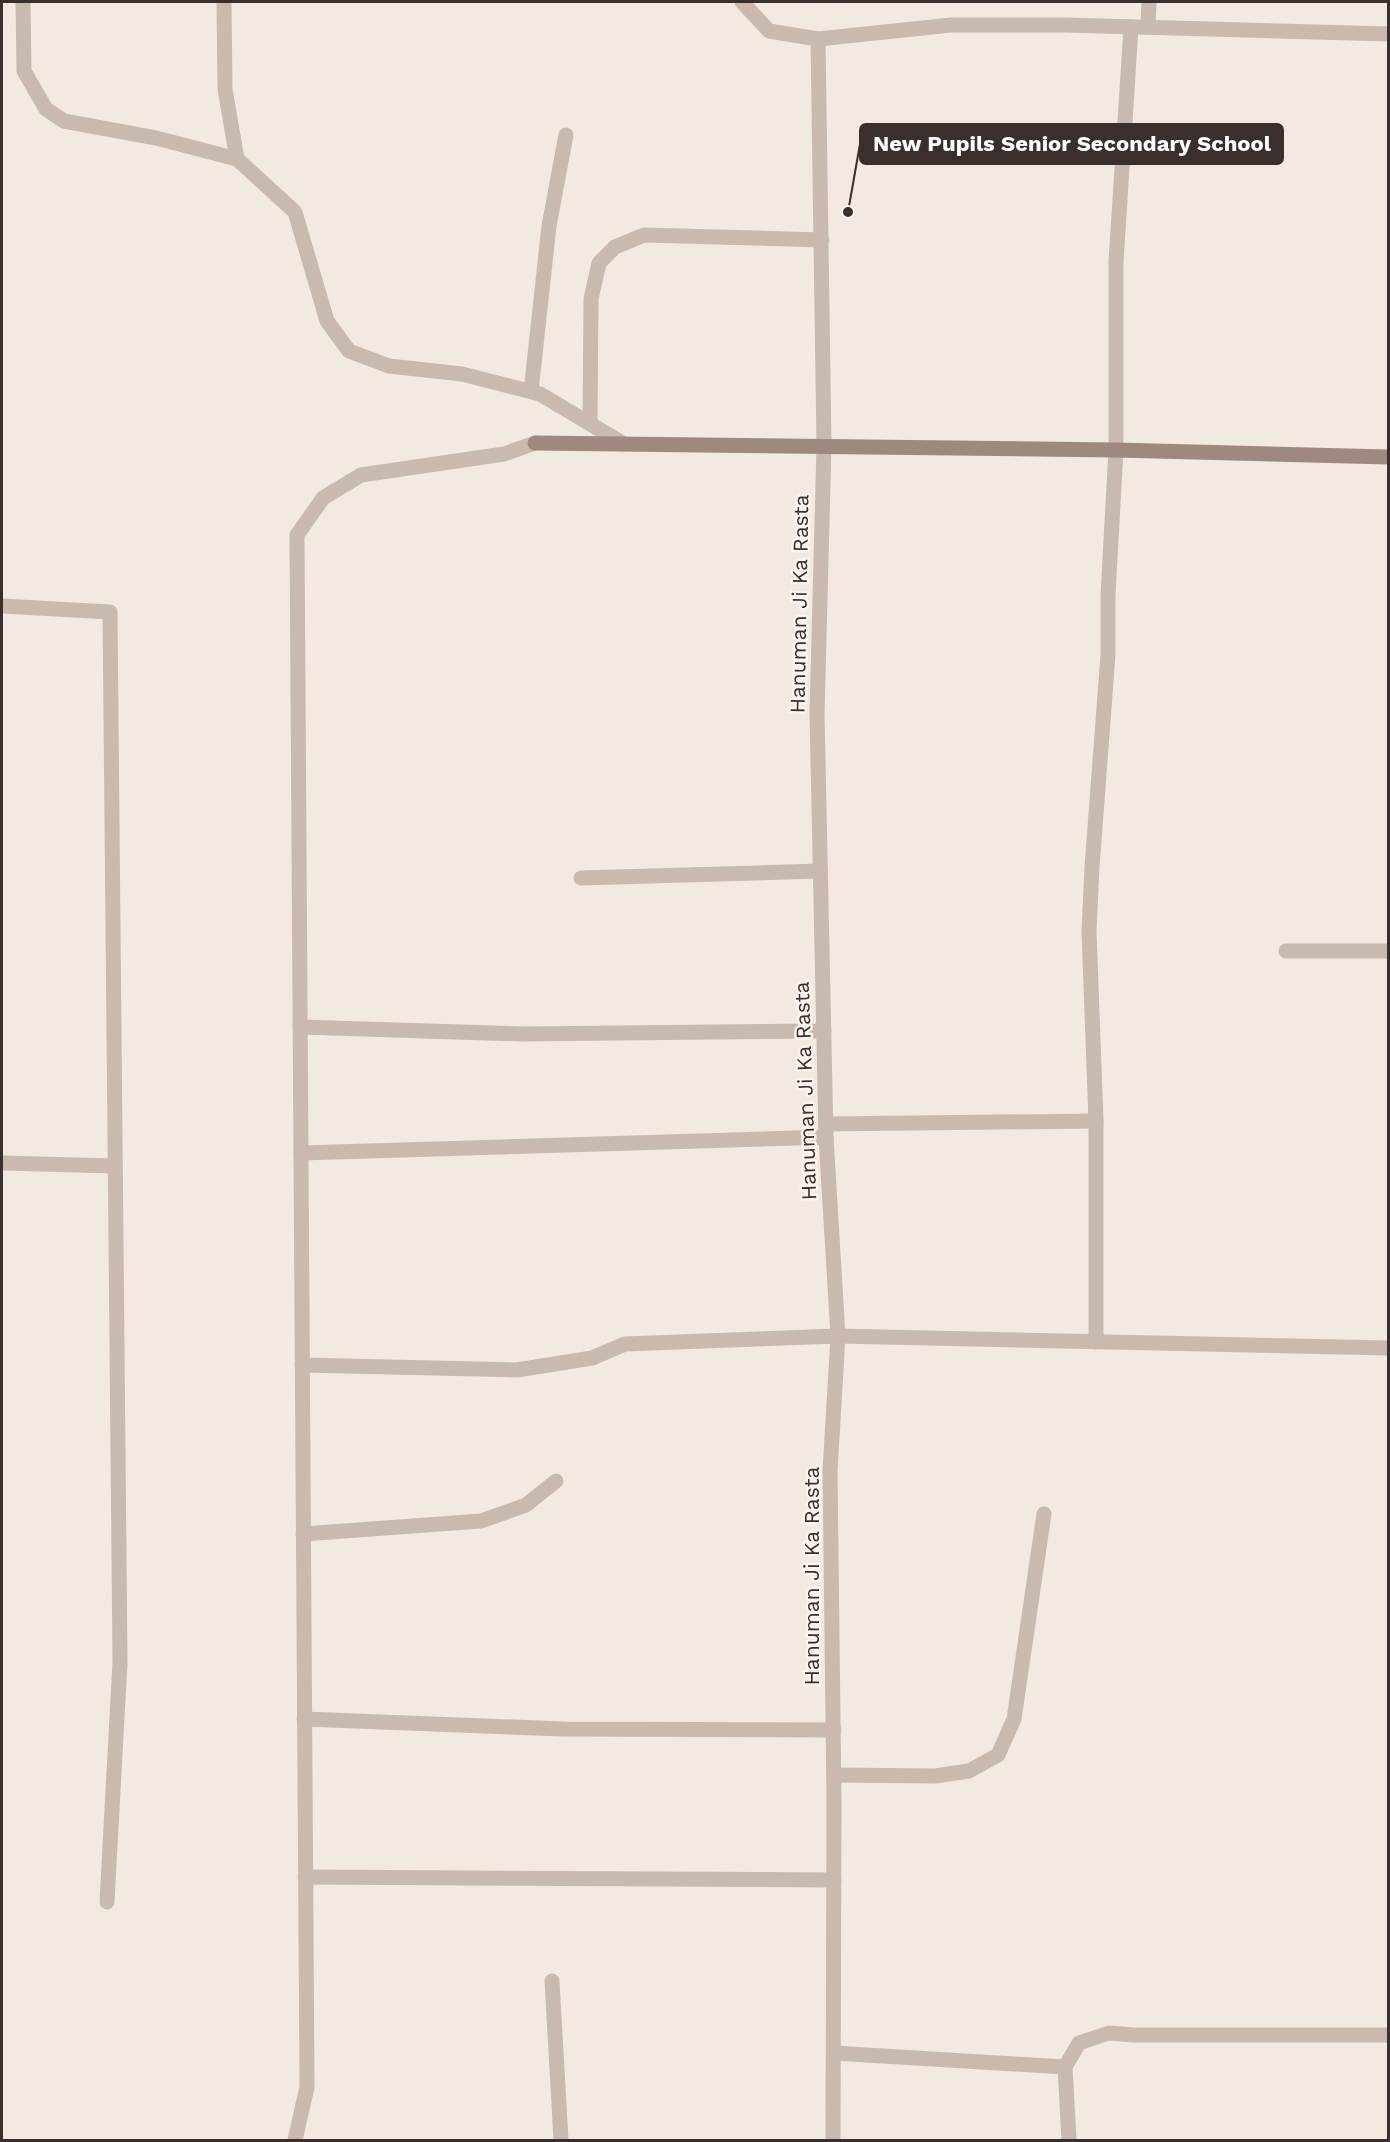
<svg xmlns="http://www.w3.org/2000/svg" width="1390" height="2142" font-family="'Work Sans',sans-serif">
  <style>
    .lines { fill: none; stroke-linecap: round; stroke-linejoin: round }
    .street { stroke: #cab9ae; stroke-width: 15 }
    .secondary { stroke: #9e897f; stroke-width: 15 }
    .labels { text-anchor: middle; dominant-baseline: central; stroke-width: 5; stroke-linejoin: round; paint-order: stroke }
    .street-label { font-size: 21px; fill: #392f2c; stroke: #faf4ee }
    .leader { fill: none; stroke: #392f2c; stroke-width: 2 }
    .callout-dot { fill: #392f2c; stroke: #faf4ee; stroke-width: 2 }
    .callout { fill: #392f2c; stroke: #392f2c; stroke-width: 2 }
    .callout-label { font-size: 22px; text-anchor: middle; font-weight: bold; fill: #fff }
  </style>
  <rect width="100%" height="100%" fill="#f2eae1"/>
  <g class="lines">
    <!-- street -->
    <g class="street">
      <polyline points="23,2 24,71 46,109 64,121 156,138 237,159 295,212 327,321 349,351 389,366 462,374 540,394 624,444"/>
      <polyline points="224,2 225,89 237,159"/>
      <polyline points="742,2 769,31 818,39 951,25 1065,25 1388,34"/>
      <polyline points="1148,27 1149,2"/>
      <polyline points="818,39 824,446 817,714 826,1137 838,1336 830,1471 834,1801 833,2140"/>
      <polyline points="531,391 549,226 566,135"/>
      <polyline points="590,423 591,299 599,263 615,247 644,235 822,240"/>
      <polyline points="2,606 110,612 120,1662 107,1902"/>
      <polyline points="581,878 820,871"/>
      <polyline points="1286,951 1388,951"/>
      <polyline points="300,1027 522,1034 824,1031"/>
      <polyline points="826,1124 1096,1121"/>
      <polyline points="301,1153 826,1137"/>
      <polyline points="2,1163 115,1166"/>
      <polyline points="1096,1342 1096,1121 1089,931 1092,867 1108,655 1108,595 1116,450 1116,262 1131,27"/>
      <polyline points="302,1365 517,1370 592,1358 625,1344 838,1336 1388,1348"/>
      <polyline points="303,1534 481,1521 526,1505 556,1481"/>
      <polyline points="304,1719 563,1729 834,1730"/>
      <polyline points="834,1775 935,1776 969,1771 998,1755 1014,1719 1044,1514"/>
      <polyline points="305,1877 834,1880"/>
      <polyline points="552,1981 561,2140"/>
      <polyline points="834,2053 1065,2067"/>
      <polyline points="295,2140 307,2087 297,535 323,498 361,475 504,454 535,443"/>
      <polyline points="1069,2140 1065,2067 1079,2043 1109,2033 1133,2035 1388,2035"/>
    </g>
    <!-- secondary -->
    <polyline class="secondary" points="535,443 1116,450 1388,457"/>
  </g>
  <g class="labels">
    <!-- street labels -->
    <g class="street-label">
      <text transform="translate(799 604) rotate(-89)">Hanuman Ji Ka Rasta</text>
      <text transform="translate(805 1091) rotate(-92)">Hanuman Ji Ka Rasta</text>
      <text transform="translate(811 1576) rotate(-90)">Hanuman Ji Ka Rasta</text>
    </g>
  </g>
  <!-- callouts -->
  <path class="leader" d="M848 212L860 144"/>
  <circle class="callout-dot" cx="848" cy="212" r="6"/>
  <rect class="callout" x="860" y="124" width="423" height="40" rx="6"/>
  <g class="callout-label">
    <text x="1072" y="151">New Pupils Senior Secondary School</text>
  </g>
  <!-- border -->
  <rect width="1390" height="2142" fill="none" stroke="#392f2c" stroke-width="6"/>
</svg>
